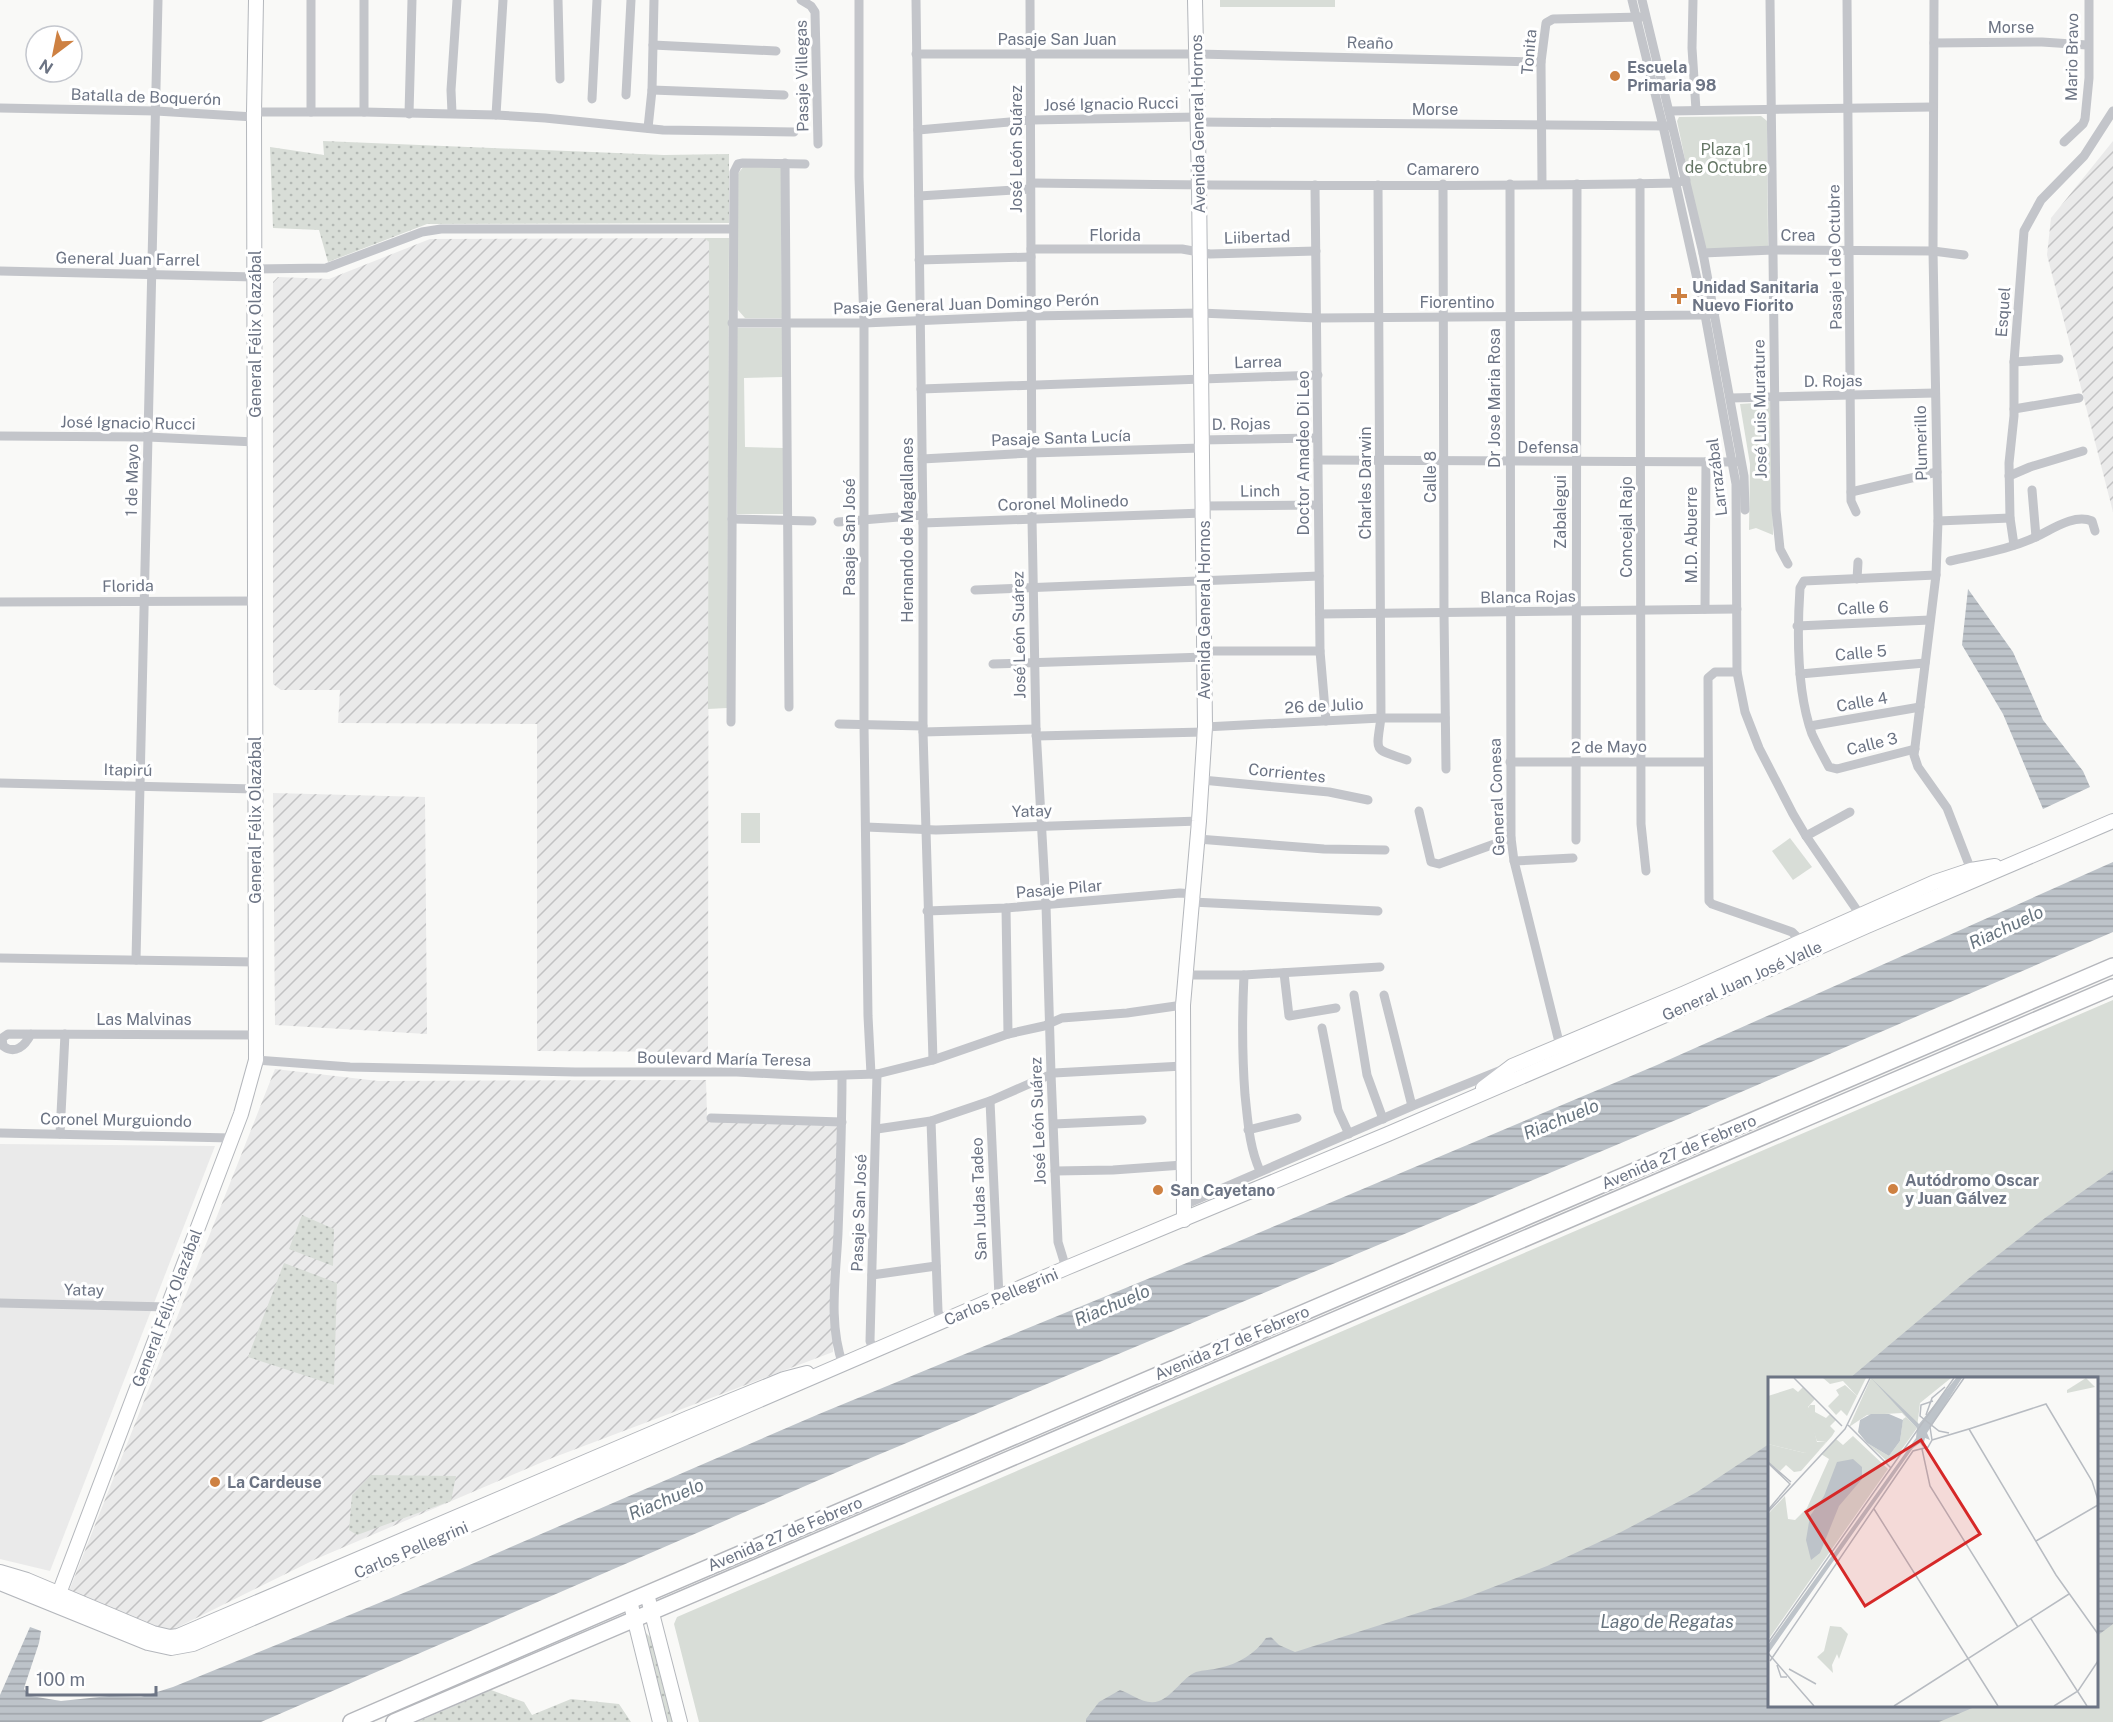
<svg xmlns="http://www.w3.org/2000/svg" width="2113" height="1722" font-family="'Public Sans',sans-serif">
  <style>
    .built { fill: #eaeaea }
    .industrial { fill: url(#industrial-furrows) }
    .grass { fill: url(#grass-dots) }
    .park { fill: #d8ddd7; fill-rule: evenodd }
    .water { fill: url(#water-rules) }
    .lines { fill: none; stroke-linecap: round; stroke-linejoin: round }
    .secondary-casing { stroke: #b4b7bc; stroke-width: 16 }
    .primary-casing { stroke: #b5b7bc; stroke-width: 18 }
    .street { stroke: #c3c5ca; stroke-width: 9 }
    .secondary { stroke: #fff; stroke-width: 14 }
    .primary { stroke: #fff; stroke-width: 15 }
    .poi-dot { fill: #ce8142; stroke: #fff; stroke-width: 2 }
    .labels { text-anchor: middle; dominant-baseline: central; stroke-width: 6; stroke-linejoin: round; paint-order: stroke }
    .street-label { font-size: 16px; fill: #6c7484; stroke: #fff }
    .poi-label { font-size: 16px; font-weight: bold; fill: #6c7484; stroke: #fff; text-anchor: start }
    .park-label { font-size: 16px; fill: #676; stroke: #fff }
    .water-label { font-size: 18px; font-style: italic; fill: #67747f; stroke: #fff }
    .inset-road { fill: none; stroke: #b8bcc2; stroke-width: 1.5 }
    .view { fill: #d62828; fill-opacity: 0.15; stroke: #d62828; stroke-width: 3 }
    .inset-edge { fill: none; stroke: #6c7484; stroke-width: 3 }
  </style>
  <defs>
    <pattern id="industrial-furrows" width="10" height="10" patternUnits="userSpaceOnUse" patternTransform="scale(1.5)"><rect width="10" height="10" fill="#eaeaea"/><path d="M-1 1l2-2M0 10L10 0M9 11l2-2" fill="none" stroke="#c2c2c3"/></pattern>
    <pattern id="grass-dots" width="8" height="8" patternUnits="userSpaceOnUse" patternTransform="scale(1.5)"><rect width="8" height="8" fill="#d8ddd7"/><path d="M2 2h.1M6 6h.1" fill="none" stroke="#b3b8b4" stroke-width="1.8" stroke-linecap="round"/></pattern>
    <pattern id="water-rules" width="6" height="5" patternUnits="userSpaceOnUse" patternTransform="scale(1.5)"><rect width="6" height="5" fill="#bdc3c9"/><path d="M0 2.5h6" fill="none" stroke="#9ea3a9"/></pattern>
  </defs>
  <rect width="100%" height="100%" fill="#f9f9f7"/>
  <!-- built -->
  <polygon class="built" points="0,1144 215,1146 50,1571 0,1559"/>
  <!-- industrial -->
  <g class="industrial">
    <polygon points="2113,141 2113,512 2047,255 2051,218"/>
    <polygon points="704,238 709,242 708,1052 537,1051 537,724 338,723 340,690 281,690 273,684 273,282 278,277 329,279 430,239"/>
    <polygon points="273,793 425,797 427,1034 275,1025"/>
    <polygon points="275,1069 378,1081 706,1080 707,1116 839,1119 833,1352 552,1458 316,1559 168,1632 69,1591"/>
  </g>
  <!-- grass -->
  <g class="grass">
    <polygon points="323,141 664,155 729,154 729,223 427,224 328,262 319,230 273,228 270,147 324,155"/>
    <polygon points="302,1215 334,1229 333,1266 289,1249"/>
    <polygon points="284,1263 337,1283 334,1385 248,1357"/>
    <polygon points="371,1475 456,1476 451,1501 357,1535 349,1530 352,1495"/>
    <polygon points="646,1633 651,1638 673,1722 666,1722 644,1636"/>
    <polygon points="491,1690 524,1702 532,1715 571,1699 619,1704 631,1722 417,1722"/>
  </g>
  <!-- park -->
  <g class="park">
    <rect x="1220" y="0" width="115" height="7"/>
    <polygon points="1761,116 1767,121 1768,246 1711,252 1703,246 1677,121 1679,117"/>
    <polygon points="743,167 781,167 782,318 745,318 738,310 737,175"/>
    <polygon points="704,238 729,238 727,708 708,709 709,242"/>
    <polygon points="737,328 782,328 783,377 744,378 745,447 784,448 784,514 737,514"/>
    <polygon points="1771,402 1773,535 1756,528 1749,530 1750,464 1740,404"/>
    <rect x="741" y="813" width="19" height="30"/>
    <polygon points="1790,838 1812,867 1793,880 1772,851"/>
    <path d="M 2113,1000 L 2113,1722 L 699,1722 L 674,1624 L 677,1617 ZM 1770,1378 L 2096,1378 L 2096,1706 L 1770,1706 Z"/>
  </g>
  <!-- water -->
  <g class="water">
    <polygon points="1968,589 2013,652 2043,720 2083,771 2090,787 2043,809 2003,714 1962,645"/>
    <polygon points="2113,862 2113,932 1683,1117 842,1470 261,1722 0,1722 0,1695 30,1627 41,1631 39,1643 25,1685 24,1689 31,1696 61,1701 109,1696 141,1697 173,1687 423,1585 819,1414 1206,1255 1657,1065"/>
    <polygon points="2113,1170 2113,1624 2097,1636 2096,1378 1850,1378 1974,1274 2045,1218"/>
    <path d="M 1769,1444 L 1770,1706 L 1977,1706 L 1939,1722 L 1086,1722 L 1086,1719 L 1099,1702 L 1120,1690 C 1132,1694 1145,1706 1159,1701 C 1173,1696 1182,1678 1196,1672 C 1203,1670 1212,1670 1219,1668 C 1238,1664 1255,1654 1266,1638 L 1271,1637 L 1279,1645 L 1295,1652 L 1465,1598 L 1547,1566 L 1621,1532 L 1697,1492 Z"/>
  </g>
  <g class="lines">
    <!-- secondary casing -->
    <g class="secondary-casing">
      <g id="secondary">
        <polyline points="1483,1088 1512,1066 1685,993 1935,882 1971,870 1995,866"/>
        <polyline points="1184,1220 1183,1005 1199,821 1205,727 1199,185 1195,0"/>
        <polyline points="0,1572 27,1580 153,1633 170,1637 178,1636 688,1418 784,1379 807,1373"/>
        <polyline points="0,1583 148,1643 171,1648 193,1644 1066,1268 1388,1134 1689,1005 1867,926 2113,821"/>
        <polyline points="647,1594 680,1722"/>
        <polyline points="630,1601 660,1722"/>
        <polyline points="55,1604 241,1114 256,1060 254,112 256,0"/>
      </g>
    </g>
    <!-- primary casing -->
    <g class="primary-casing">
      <g id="primary">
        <polyline points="351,1722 630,1601 2113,966"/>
        <polyline points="394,1722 2113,987"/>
      </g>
    </g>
    <!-- street -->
    <g class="street">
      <polyline points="558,0 560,79"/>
      <polyline points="801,0 811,6 815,12 818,144"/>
      <polyline points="859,0 859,177 864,323 864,725 868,1016 871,1074"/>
      <polyline points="916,0 923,523 923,732 933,1060"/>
      <polyline points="1030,0 1032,520 1036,729 1046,905 1051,1074 1058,1242 1066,1268"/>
      <polyline points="1632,0 1663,126 1705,315 1736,484 1737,672 1745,712 1759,748 1793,814 1806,836 1863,919"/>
      <polyline points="1642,0 1703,253 1744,476 1745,510"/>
      <polyline points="1693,0 1692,48 1696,110"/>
      <polyline points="1770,0 1776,510 1780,549 1788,564"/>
      <polyline points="1847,0 1851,501 1856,512"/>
      <polyline points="1934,0 1933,251 1938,521 1936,575 1914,755 1918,767 1947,808 1971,870"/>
      <polyline points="1934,43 2042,42 2087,45"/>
      <polyline points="653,45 776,51"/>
      <polyline points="916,54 1197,54 1541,62"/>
      <polyline points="652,90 784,95"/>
      <polyline points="626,95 631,0"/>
      <polyline points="592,99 597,0"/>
      <polyline points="0,108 156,111 254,117"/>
      <polyline points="1669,111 1933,107"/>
      <polyline points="254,112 364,112 496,115 545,118 663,130 794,132"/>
      <polyline points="311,112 311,0"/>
      <polyline points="364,112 364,0"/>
      <polyline points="452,113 451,90 457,0"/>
      <polyline points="409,114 412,0"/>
      <polyline points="496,115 503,0"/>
      <polyline points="1198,122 1667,126"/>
      <polyline points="648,128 652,90 654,0"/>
      <polyline points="918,130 1031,120 1198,117"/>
      <polyline points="2064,142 2083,124 2085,119 2089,78 2089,0"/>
      <polyline points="785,163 789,707"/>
      <path d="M 1031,183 C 1246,186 1461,187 1676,183 L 1686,180"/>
      <polyline points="1640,183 1641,824 1646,871"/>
      <polyline points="1443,184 1444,613 1446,769"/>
      <polyline points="1510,184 1511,838 1514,861 1560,1046"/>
      <polyline points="1542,184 1541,62 1546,23 1553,19 1642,17"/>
      <polyline points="1315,185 1320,651 1326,721"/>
      <path d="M 1378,185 L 1381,718 C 1376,754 1373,748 1407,760"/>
      <polyline points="919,196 1030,189"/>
      <polyline points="1031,249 1182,249 1210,254 1316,251"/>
      <polyline points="1703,253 1773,250 1933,251 1964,255"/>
      <polyline points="919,260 1031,257"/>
      <polyline points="255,269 326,268 422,232 441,229 733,229"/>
      <polyline points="0,271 255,277"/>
      <polyline points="732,323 864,323 1031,316 1200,313 1317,318 1705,315 1715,313"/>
      <polyline points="2014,362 2059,359"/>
      <polyline points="921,389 1318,375"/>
      <polyline points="1731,398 1935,393"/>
      <polyline points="2014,409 2079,398"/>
      <polyline points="0,436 148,437 255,442"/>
      <polyline points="1201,440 1317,438"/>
      <polyline points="922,459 1031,453 1201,448"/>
      <polyline points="1318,460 1736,462"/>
      <polyline points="2009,476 2030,467 2083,451"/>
      <polyline points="2032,490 2036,537"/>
      <polyline points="1851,492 1937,472"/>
      <polyline points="1203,506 1318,505"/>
      <polyline points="732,519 812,521"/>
      <polyline points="1938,521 2010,518"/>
      <polyline points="838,522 923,515"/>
      <polyline points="923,523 1203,513"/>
      <polyline points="2014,545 2010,518 2009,463 2014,416 2014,362 2024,231 2041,200 2084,156 2113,111"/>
      <path d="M 1950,561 C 1980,554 2012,549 2040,535 C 2054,528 2075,514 2092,521 L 2095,531"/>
      <polyline points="1857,579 1858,562"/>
      <polyline points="975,590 1319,576"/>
      <polyline points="0,602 255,601"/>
      <polyline points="1705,609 1706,462"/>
      <polyline points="1320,614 1737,609"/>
      <polyline points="1797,626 1930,620"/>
      <polyline points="1205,651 1320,651"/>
      <polyline points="993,664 1205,657"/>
      <polyline points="1737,672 1715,672 1708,678 1709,901 1712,904 1792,932 1801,941"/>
      <polyline points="1800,674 1925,663"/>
      <polyline points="731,722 734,172 738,164 743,163 805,164"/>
      <polyline points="839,724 923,726"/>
      <polyline points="1810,726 1920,707"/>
      <polyline points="1205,727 1381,718 1445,718"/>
      <polyline points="923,732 1036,729"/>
      <polyline points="1036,736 1204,732"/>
      <path d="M 1915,749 L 1837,769 L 1829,767 C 1823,756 1817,745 1812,734 C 1797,692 1797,633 1800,588 L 1804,581 L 1936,575"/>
      <polyline points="1510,762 1707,762"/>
      <polyline points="1202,780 1329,792 1368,800"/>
      <polyline points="0,783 255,789"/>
      <polyline points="1419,811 1431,862 1439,864 1511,838"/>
      <polyline points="866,827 936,830 1199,821"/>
      <polyline points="1806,836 1850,812"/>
      <polyline points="1198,839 1324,849 1385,850"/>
      <polyline points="1576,840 1577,184"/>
      <polyline points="1514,861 1573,858"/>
      <polyline points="1192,902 1378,911"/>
      <polyline points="1006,908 1008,1034"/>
      <polyline points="927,911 1006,908 1180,893 1193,894"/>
      <polyline points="0,958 255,962"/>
      <polyline points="136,960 158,0"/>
      <polyline points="1284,973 1289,1016 1336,1008"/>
      <polyline points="1185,975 1244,975 1380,967"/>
      <path d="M 1244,975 C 1242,1016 1242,1055 1245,1095 C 1248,1122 1249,1146 1260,1171"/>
      <polyline points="1354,995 1367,1075 1383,1119"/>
      <polyline points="1384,995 1412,1106"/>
      <polyline points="1322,1028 1338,1110 1349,1134"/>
      <path d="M 31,1034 C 25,1046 15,1055 3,1046 L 2,1038 L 8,1034 L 256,1035"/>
      <polyline points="256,1060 350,1067 575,1072 737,1072 811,1076 877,1074 933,1060 1008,1034 1044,1026 1062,1018 1127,1013 1183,1005"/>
      <path d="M 842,1076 C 842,1128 840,1180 838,1233 C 836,1276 828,1324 843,1365"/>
      <polyline points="990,1101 999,1297"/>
      <polyline points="711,1118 842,1122"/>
      <polyline points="931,1121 938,1311 941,1323"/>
      <polyline points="1054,1124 1142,1120"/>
      <polyline points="877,1129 931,1121 990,1101 1054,1073 1183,1066"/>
      <polyline points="1248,1130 1297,1118"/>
      <polyline points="0,1133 232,1138"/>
      <polyline points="60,1134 65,1034"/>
      <polyline points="1055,1171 1113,1170 1183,1165"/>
      <polyline points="1184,1205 1412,1106 1499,1071"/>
      <polyline points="872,1275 936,1266"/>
      <polyline points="0,1303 168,1307"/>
      <polyline points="874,1351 870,1341 877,1074"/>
    </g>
    <!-- secondary -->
    <use href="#secondary" class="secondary"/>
    <!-- primary -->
    <use href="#primary" class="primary"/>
  </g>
  <!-- markers -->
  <g class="poi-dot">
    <circle cx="1615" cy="76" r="6"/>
    <path d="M1676 287h6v6h6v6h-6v6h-6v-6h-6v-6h6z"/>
    <circle cx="1893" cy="1189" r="6"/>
    <circle cx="1158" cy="1190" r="6"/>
    <circle cx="215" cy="1482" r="6"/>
  </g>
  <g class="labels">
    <!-- street labels -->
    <g class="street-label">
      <text x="2011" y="27">Morse</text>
      <text x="1057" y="39">Pasaje San Juan</text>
      <text transform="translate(1370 43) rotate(1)">Reaño</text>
      <text transform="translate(1529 52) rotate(-85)">Tonita</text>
      <text transform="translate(2072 57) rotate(-89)">Mario Bravo</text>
      <text transform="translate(802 76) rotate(-91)">Pasaje Villegas</text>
      <text transform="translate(146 97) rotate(2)">Batalla de Boquerón</text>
      <text transform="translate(1111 104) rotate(-1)">José Ignacio Rucci</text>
      <text x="1435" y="109">Morse</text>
      <text transform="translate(1198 124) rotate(-91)">Avenida General Hornos</text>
      <text transform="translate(1016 149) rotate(-90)">José León Suárez</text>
      <text x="1443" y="169">Camarero</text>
      <text x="1115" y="235">Florida</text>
      <text x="1798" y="235">Crea</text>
      <text transform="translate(1257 237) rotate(-2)">Liibertad</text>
      <text transform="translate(1835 257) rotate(-91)">Pasaje 1 de Octubre</text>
      <text transform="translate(128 259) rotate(1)">General Juan Farrel</text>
      <text x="1457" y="302">Fiorentino</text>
      <text transform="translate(966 304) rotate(-2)">Pasaje General Juan Domingo Perón</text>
      <text transform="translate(2003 312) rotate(-86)">Esquel</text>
      <text transform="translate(255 334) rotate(-90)">General Félix Olazábal</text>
      <text transform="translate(1258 362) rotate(-2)">Larrea</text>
      <text transform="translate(1833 381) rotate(-1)">D. Rojas</text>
      <text transform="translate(1494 398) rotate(-90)">Dr Jose Maria Rosa</text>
      <text transform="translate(1760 409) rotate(-91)">José Luis Murature</text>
      <text transform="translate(128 423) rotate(1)">José Ignacio Rucci</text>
      <text transform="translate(1241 424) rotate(-1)">D. Rojas</text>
      <text transform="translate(1061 438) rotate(-2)">Pasaje Santa Lucía</text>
      <text transform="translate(1921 443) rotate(-91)">Plumerillo</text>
      <text x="1548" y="447">Defensa</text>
      <text transform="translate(1303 453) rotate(-90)">Doctor Amadeo Di Leo</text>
      <text transform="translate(1430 477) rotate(-90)">Calle 8</text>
      <text transform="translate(1717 477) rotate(-97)">Larrazábal</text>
      <text transform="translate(132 480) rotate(-89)">1 de Mayo</text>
      <text transform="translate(1365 483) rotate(-90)">Charles Darwin</text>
      <text transform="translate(1260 491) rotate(-1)">Linch</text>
      <text transform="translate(1063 503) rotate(-2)">Coronel Molinedo</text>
      <text transform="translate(1560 512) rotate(-90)">Zabalegui</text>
      <text transform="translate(1626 527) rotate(-90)">Concejal Rajo</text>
      <text transform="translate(907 530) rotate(-90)">Hernando de Magallanes</text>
      <text transform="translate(1691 535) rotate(-90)">M.D. Abuerre</text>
      <text transform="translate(849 537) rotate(-90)">Pasaje San José</text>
      <text transform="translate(128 586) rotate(-1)">Florida</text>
      <text transform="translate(1528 597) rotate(-1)">Blanca Rojas</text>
      <text transform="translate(1863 608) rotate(-3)">Calle 6</text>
      <text transform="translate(1204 610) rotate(-90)">Avenida General Hornos</text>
      <text transform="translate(1019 635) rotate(-91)">José León Suárez</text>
      <text transform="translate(1861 653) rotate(-5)">Calle 5</text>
      <text transform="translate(1862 702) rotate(-10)">Calle 4</text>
      <text transform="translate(1324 706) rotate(-3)">26 de Julio</text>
      <text transform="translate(1872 744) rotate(-14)">Calle 3</text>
      <text transform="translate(1609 747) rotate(-1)">2 de Mayo</text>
      <text transform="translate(128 770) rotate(1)">Itapirú</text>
      <text transform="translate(1287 773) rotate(6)">Corrientes</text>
      <text transform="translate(1497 797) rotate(-92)">General Conesa</text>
      <text transform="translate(1032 811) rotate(-2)">Yatay</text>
      <text transform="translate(255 820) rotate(-90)">General Félix Olazábal</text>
      <text transform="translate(1059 889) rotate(-5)">Pasaje Pilar</text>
      <text transform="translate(1742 981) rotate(-24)">General Juan José Valle</text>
      <text x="144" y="1019">Las Malvinas</text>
      <text transform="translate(724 1059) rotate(1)">Boulevard María Teresa</text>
      <text transform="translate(116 1120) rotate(1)">Coronel Murguiondo</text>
      <text transform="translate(1038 1121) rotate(-92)">José León Suárez</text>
      <text transform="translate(1679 1152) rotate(-23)">Avenida 27 de Febrero</text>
      <text transform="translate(979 1199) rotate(-92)">San Judas Tadeo</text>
      <text transform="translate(859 1213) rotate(-88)">Pasaje San José</text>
      <text transform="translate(84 1290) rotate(1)">Yatay</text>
      <text transform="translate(1001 1297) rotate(-23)">Carlos Pellegrini</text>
      <text transform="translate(167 1308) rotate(-69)">General Félix Olazábal</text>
      <text transform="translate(1232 1343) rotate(-23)">Avenida 27 de Febrero</text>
      <text transform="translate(785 1534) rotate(-23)">Avenida 27 de Febrero</text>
      <text transform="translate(411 1550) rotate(-23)">Carlos Pellegrini</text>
    </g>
    <!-- poi labels -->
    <g class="poi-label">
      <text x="1627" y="67">Escuela<tspan x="1627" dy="18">Primaria 98</tspan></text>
      <text x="1692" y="287">Unidad Sanitaria<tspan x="1692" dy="18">Nuevo Fiorito</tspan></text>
      <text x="1905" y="1180">Autódromo Oscar<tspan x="1905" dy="18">y Juan Gálvez</tspan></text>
      <text x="1170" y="1190">San Cayetano</text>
      <text x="227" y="1482">La Cardeuse</text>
    </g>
    <!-- park labels -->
    <g class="park-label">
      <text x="1726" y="149">Plaza 1<tspan x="1726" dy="18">de Octubre</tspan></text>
    </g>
    <!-- water labels -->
    <g class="water-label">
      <text transform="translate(2006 927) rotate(-25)">Riachuelo</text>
      <text transform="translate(1561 1119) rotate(-22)">Riachuelo</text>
      <text transform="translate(1112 1305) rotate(-23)">Riachuelo</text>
      <text transform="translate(666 1499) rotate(-23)">Riachuelo</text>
      <text x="1667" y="1621">Lago de Regatas</text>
    </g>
  </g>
  <!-- overview -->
  <g transform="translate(1768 1377)">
    <rect width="330" height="330" fill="#f9f9f7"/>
    <path d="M 77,8 L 89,19 L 79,39 L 73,33 L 68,38 L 60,29 L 71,18 L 68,13 ZM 35,10 L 47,22 L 40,30 L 49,65 L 58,65 L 51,73 L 37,76 L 0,67 L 0,19 L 25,11 L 30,15 ZM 138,40 L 149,51 L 127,82 L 120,85 L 99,66 L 121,79 L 132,64 L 135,42 ZM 62,249 L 73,250 L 80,257 L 71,282 L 69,277 L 64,288 L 65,296 L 49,280 L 56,274 Z" fill="#d8ddd7"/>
    <path d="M 55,1 L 98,1 L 89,19 L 75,4 L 62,7 ZM 103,1 L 183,1 L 152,26 L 149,51 L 134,36 L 99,38 L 81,50 ZM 42,28 L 47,28 L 47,35 L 58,41 L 62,37 L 68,43 L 62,49 L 67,54 L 64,59 L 33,94 L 26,95 L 18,88 L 12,94 L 0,85 L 0,67 L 37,76 L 44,70 L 51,73 L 58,65 L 49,64 L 38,34 ZM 85,59 L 120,92 L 0,263 L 0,137 L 17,119 L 20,142 L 27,143 L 39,131 L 61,82 L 53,77 L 68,62 L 75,68 Z" fill="#d8ddd7"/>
    <path d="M 318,1 L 327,10 L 299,16 L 299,13 Z" fill="#d8ddd7"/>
    <path d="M 103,1 L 151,47 L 188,1 L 194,1 L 159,56 L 162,63 L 157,61 L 155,70 L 152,66 L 145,71 L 0,277 L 0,268 L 148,61 L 149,51 ZM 103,37 L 121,37 L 135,43 L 132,64 L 121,79 L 99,66 L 90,55 L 92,43 ZM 85,82 L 94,90 L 94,102 L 71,129 L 52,176 L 43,183 L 38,163 L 42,139 L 56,119 L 69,85 Z" fill="#bdc3c9"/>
    <path class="inset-road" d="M 26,1 L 74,49M 165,24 L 153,28 L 152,39 L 171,54 L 181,56M 158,38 L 164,21 L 177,10M 80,48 L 123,91M 201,52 L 278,27 L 324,104 L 330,123M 164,63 L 201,52 L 288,198 L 330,257M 154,72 L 162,109 L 250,250M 0,85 L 23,105M 0,86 L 22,107 L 0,133M 106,132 L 230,329M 0,135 L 77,52 L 102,1M 268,164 L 330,128M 263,242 L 319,329M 0,266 L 186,1M 0,276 L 46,329M 2,284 L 145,74 L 160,70 L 164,63 L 162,50 L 196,1M 9,288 L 13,300 L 19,300M 21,292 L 48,307M 126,329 L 301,217M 286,329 L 310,314 L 330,284"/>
    <path class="view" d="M 153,63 L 212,157 L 97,229 L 38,135 Z"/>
    <rect width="330" height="330" class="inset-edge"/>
  </g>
  <!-- north arrow -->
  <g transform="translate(54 54) rotate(212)"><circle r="28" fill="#ffffff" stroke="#c4c7ce" stroke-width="1.5"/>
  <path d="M0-4.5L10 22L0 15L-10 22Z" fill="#ce8142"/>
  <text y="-9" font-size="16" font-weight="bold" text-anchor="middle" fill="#6c7484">N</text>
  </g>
  <!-- scale -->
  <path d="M27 1686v9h129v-9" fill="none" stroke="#6c7484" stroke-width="3"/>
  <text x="36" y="1686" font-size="18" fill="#6c7484" stroke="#ffffff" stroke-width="4.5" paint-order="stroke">100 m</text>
</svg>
